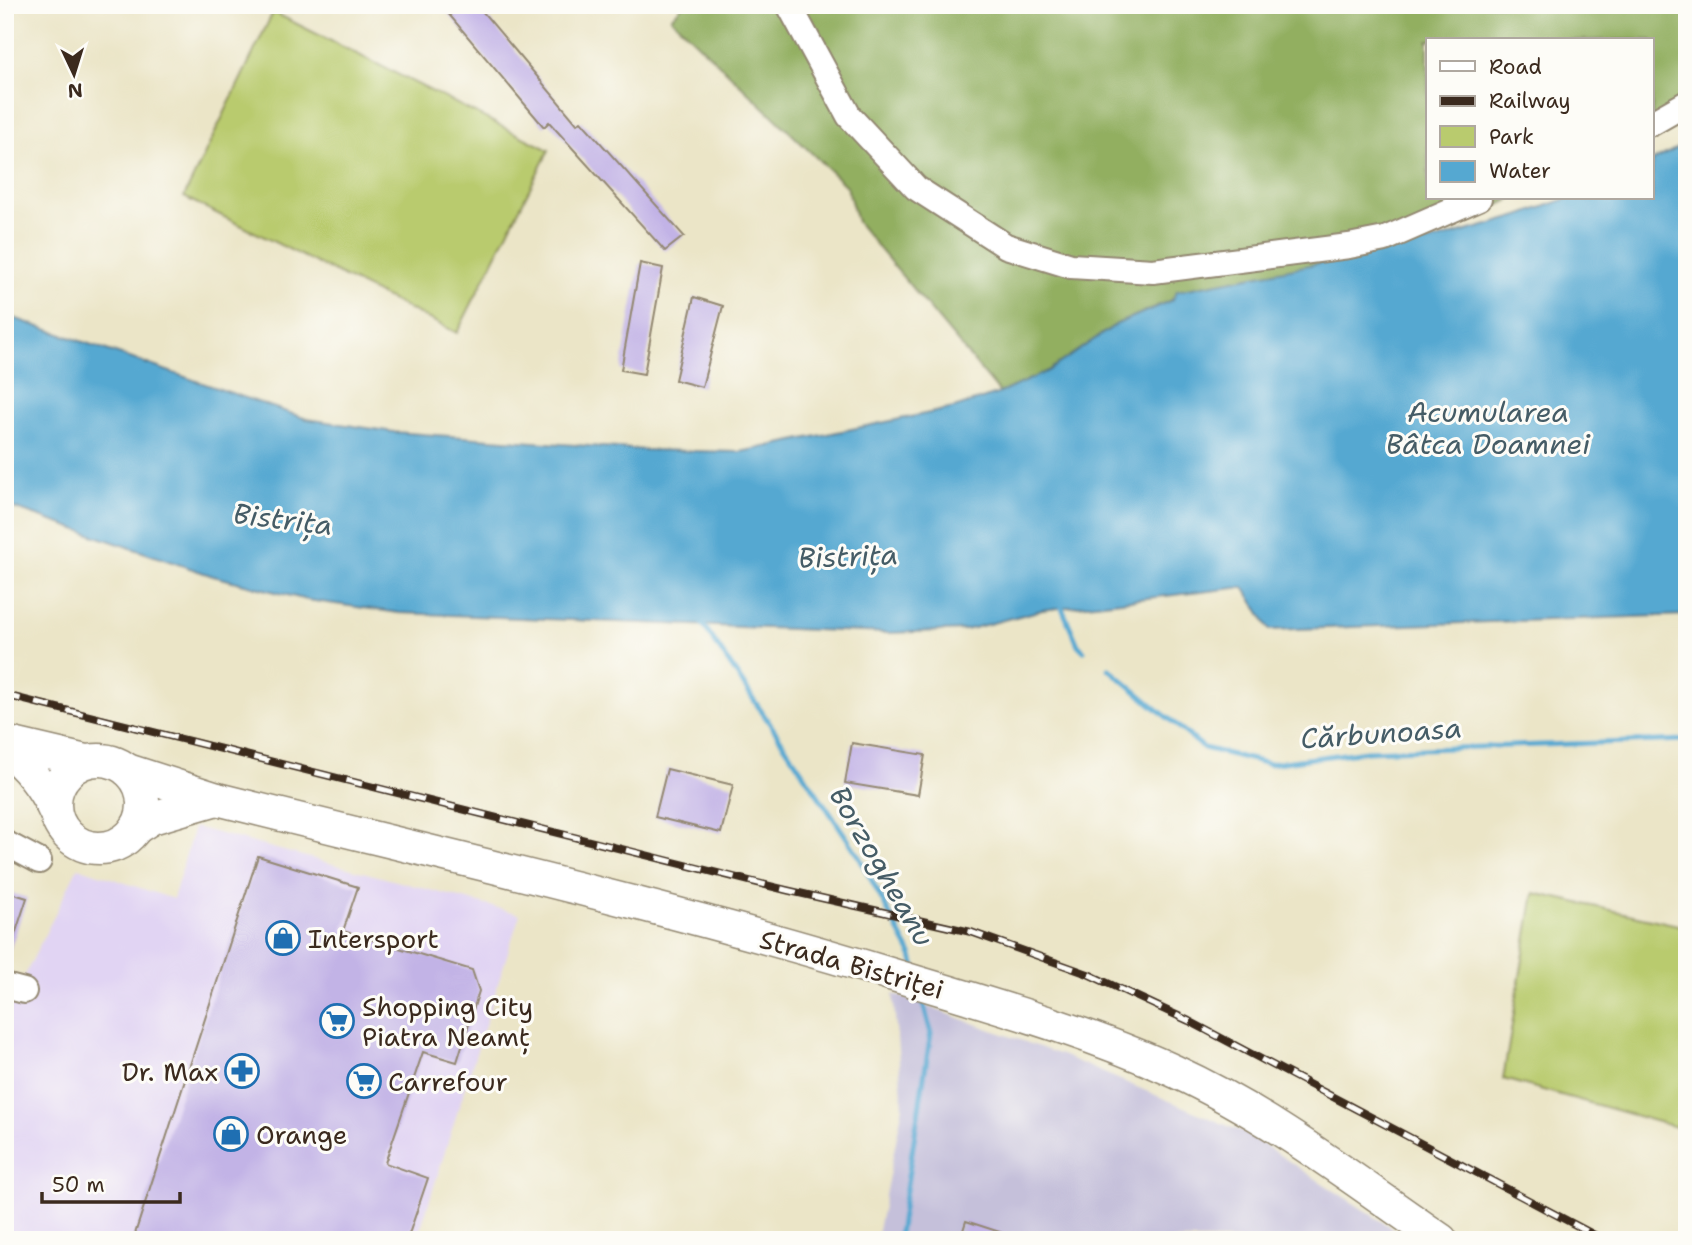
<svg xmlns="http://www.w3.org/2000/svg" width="1692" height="1245" font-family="'Shantell Sans',sans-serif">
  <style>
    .built { fill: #e1d4f3 }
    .industrial { fill: #c5c0da }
    .green { fill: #b9cb6e; stroke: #7a7a46; stroke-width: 2 }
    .forest { fill: #92af61; stroke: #666c40; stroke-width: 2 }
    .water { fill: #55a8d1; stroke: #486978; stroke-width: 2 }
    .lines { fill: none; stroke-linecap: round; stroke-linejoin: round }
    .stream { stroke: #55a8d1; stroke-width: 5 }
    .building { fill: #c2b3e6 }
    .minor-casing { stroke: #938872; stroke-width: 28 }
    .major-casing { stroke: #938872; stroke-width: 35 }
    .minor { stroke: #fff; stroke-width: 24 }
    .major { stroke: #fff; stroke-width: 32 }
    .rail-casing { stroke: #3b2a1e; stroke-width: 8 }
    .rail { stroke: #fdfcf7; stroke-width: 5; stroke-dasharray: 16; stroke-linecap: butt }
    .labels { text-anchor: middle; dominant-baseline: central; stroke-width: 6; stroke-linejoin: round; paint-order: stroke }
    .poi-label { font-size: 26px; fill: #3b2a1e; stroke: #fdfcf7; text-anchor: start }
    .street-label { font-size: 26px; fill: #3b2a1e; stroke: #fdfcf7 }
    .water-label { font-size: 28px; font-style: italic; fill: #455c66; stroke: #fdfcf7 }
  </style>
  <rect width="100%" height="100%" fill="#fdfcf7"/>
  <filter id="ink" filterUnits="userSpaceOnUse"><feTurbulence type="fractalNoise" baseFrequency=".0143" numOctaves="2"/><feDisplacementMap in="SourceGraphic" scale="14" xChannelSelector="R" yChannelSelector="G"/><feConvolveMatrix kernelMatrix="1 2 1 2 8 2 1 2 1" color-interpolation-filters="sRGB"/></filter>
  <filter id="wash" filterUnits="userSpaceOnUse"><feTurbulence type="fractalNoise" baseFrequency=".00686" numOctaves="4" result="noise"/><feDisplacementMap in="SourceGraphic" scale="28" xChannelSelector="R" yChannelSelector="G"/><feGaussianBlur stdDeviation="1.57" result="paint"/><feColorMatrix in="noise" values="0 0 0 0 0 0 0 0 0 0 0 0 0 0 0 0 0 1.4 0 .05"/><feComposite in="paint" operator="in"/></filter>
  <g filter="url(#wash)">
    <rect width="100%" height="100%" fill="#ebe5c7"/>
    <!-- built -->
    <polygon class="built" points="194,827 520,914 417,1240 5,1240 5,1016 78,867 173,899"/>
    <!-- industrial -->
    <polygon class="industrial" points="893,994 1064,1056 1247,1134 1410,1240 876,1240 903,1106"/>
    <!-- green -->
    <g class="green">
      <polygon points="273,12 549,150 457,333 184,197"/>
      <polygon points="1534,893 1687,927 1687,1130 1503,1079"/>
    </g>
    <!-- forest -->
    <polygon class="forest" points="683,5 1687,5 1687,119 1652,135 1652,40 1428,40 1428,198 1514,198 1394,253 1171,300 1117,324 1048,371 1000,393 857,222 847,187 671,18"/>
    <!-- water -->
    <polygon class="water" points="1687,143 1687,615 1270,630 1244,587 1042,610 966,630 888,633 399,613 307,600 213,576 5,505 5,315 307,419 394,432 645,450 740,452 954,408 1000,393 1048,371 1117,324 1172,300 1177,291 1432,241 1519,216 1568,198 1652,198 1652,161"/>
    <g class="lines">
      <!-- stream -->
      <g class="stream">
        <polyline points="1059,601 1078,645 1084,651"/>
        <polyline points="700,620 857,853 912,956 916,972"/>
        <polyline points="1109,669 1204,748 1269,764 1366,751 1687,740"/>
        <polyline points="898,1240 931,1033 921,995"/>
      </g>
    </g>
    <g id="blocks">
      <!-- building -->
      <g class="building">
        <polygon points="441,5 477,5 577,124 581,121 684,236 665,251 549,122 544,127"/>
        <polygon points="640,263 663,268 644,374 621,370"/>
        <polygon points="694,297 723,306 702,387 675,380"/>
        <polygon points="852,743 925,755 918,795 845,783"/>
        <polygon points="667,769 733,785 721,833 655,817"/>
        <polygon points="258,856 358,887 343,931 472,970 479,991 457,1062 423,1052 385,1163 428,1178 407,1240 133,1240"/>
        <polygon points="11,893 27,898 8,956 5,955 5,903 8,904"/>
        <polygon points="966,1221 1015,1237 1015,1240 960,1240"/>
      </g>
    </g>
  </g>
  <g filter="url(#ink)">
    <use href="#blocks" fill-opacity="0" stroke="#938872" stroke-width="2"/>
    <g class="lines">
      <!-- minor casing -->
      <g class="minor-casing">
        <g id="minor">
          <polyline points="789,5 849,116 916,188 1006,246 1071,266 1153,271 1349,246 1385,239 1479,198"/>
          <polyline points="1652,123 1687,103"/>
          <polyline points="5,843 39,861"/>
          <polyline points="5,986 24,991"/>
        </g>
      </g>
      <!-- major casing -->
      <g class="major-casing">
        <g id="major">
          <polyline points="5,742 86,761"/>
          <path d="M 5,749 C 28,766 43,786 55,812"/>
          <circle cx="99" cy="804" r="44"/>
          <path d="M 127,770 L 217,799 C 445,856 675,908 900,977 C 992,1005 1086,1031 1174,1071 C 1270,1115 1354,1180 1441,1240"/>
          <polyline points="136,828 152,818 217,799"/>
        </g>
      </g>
      <!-- minor -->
      <use href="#minor" class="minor"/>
      <!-- major -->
      <use href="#major" class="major"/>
      <!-- rail casing -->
      <g class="rail-casing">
        <polyline id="rail" points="5,695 786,890 971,932 1088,974 1189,1021 1604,1240"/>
      </g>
      <!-- rail -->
      <use href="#rail" class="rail"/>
    </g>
  </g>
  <!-- icons -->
  <defs>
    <g id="shop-ring" transform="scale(1.75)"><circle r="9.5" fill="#fdfcf7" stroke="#1f6fb2" stroke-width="1.5"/><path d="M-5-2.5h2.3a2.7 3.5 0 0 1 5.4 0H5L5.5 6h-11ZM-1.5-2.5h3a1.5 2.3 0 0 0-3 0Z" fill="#1f6fb2"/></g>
    <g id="supermarket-ring" transform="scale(1.75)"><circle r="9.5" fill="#fdfcf7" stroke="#1f6fb2" stroke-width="1.5"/><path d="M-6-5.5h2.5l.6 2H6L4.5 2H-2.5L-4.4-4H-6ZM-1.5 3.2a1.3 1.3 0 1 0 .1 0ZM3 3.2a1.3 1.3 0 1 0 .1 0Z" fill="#1f6fb2"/></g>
    <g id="pharmacy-ring" transform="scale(1.75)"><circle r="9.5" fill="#fdfcf7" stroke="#1f6fb2" stroke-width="1.5"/><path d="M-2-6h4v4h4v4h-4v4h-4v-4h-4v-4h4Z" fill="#1f6fb2"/></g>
  </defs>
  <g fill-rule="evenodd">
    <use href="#shop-ring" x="283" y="938"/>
    <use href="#supermarket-ring" x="337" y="1021"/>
    <use href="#pharmacy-ring" x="242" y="1071"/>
    <use href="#supermarket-ring" x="364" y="1081"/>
    <use href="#shop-ring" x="231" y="1134"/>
  </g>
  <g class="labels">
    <!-- poi labels -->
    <g class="poi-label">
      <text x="308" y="938">Intersport</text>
      <text x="362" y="1006">Shopping City<tspan x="362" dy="30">Piatra Neamț</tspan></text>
      <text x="218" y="1071" text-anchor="end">Dr. Max</text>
      <text x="388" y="1081">Carrefour</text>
      <text x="256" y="1134">Orange</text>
    </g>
    <!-- street labels -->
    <g class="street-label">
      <text transform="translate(852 964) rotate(16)">Strada Bistriței</text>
    </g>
    <!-- water labels -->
    <g class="water-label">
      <text x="1488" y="412">Acumularea<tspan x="1488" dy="32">Bâtca Doamnei</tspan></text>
      <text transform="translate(283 519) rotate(7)">Bistrița</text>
      <text transform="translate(848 556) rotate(-2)">Bistrița</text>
      <text transform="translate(1381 733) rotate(-4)">Cărbunoasa</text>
      <text transform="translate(882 866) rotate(60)">Borzogheanu</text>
    </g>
  </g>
  <!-- margin -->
  <rect width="1692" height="1245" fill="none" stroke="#fdfcf7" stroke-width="28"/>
  <!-- legend -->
  <rect x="1426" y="38" width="228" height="161" fill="#fdfcf7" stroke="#afa8a0" stroke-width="2"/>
  <rect x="1440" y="61" width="35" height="10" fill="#ffffff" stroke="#afa8a0" stroke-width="2"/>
  <text x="1489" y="74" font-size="21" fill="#3b2a1e">Road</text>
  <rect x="1440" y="96" width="35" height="10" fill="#3b2a1e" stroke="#afa8a0" stroke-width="2"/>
  <text x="1489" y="108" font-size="21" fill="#3b2a1e">Railway</text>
  <rect x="1440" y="126" width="35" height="21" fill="#b9cb6e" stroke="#afa8a0" stroke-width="2"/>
  <text x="1489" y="144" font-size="21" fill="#3b2a1e">Park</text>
  <rect x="1440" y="161" width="35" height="21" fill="#55a8d1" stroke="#afa8a0" stroke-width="2"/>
  <text x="1489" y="178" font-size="21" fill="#3b2a1e">Water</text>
  <!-- north arrow -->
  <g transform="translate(74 74) rotate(176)" stroke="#fdfcf7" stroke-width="5" paint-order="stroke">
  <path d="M0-5L12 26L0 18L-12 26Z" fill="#3b2a1e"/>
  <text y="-10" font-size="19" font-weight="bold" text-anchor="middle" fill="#3b2a1e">N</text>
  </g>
  <!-- scale -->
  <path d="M42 1192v10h138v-10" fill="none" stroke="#3b2a1e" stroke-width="3.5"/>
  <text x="52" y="1192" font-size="21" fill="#3b2a1e" stroke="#fdfcf7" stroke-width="5" paint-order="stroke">50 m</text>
</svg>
